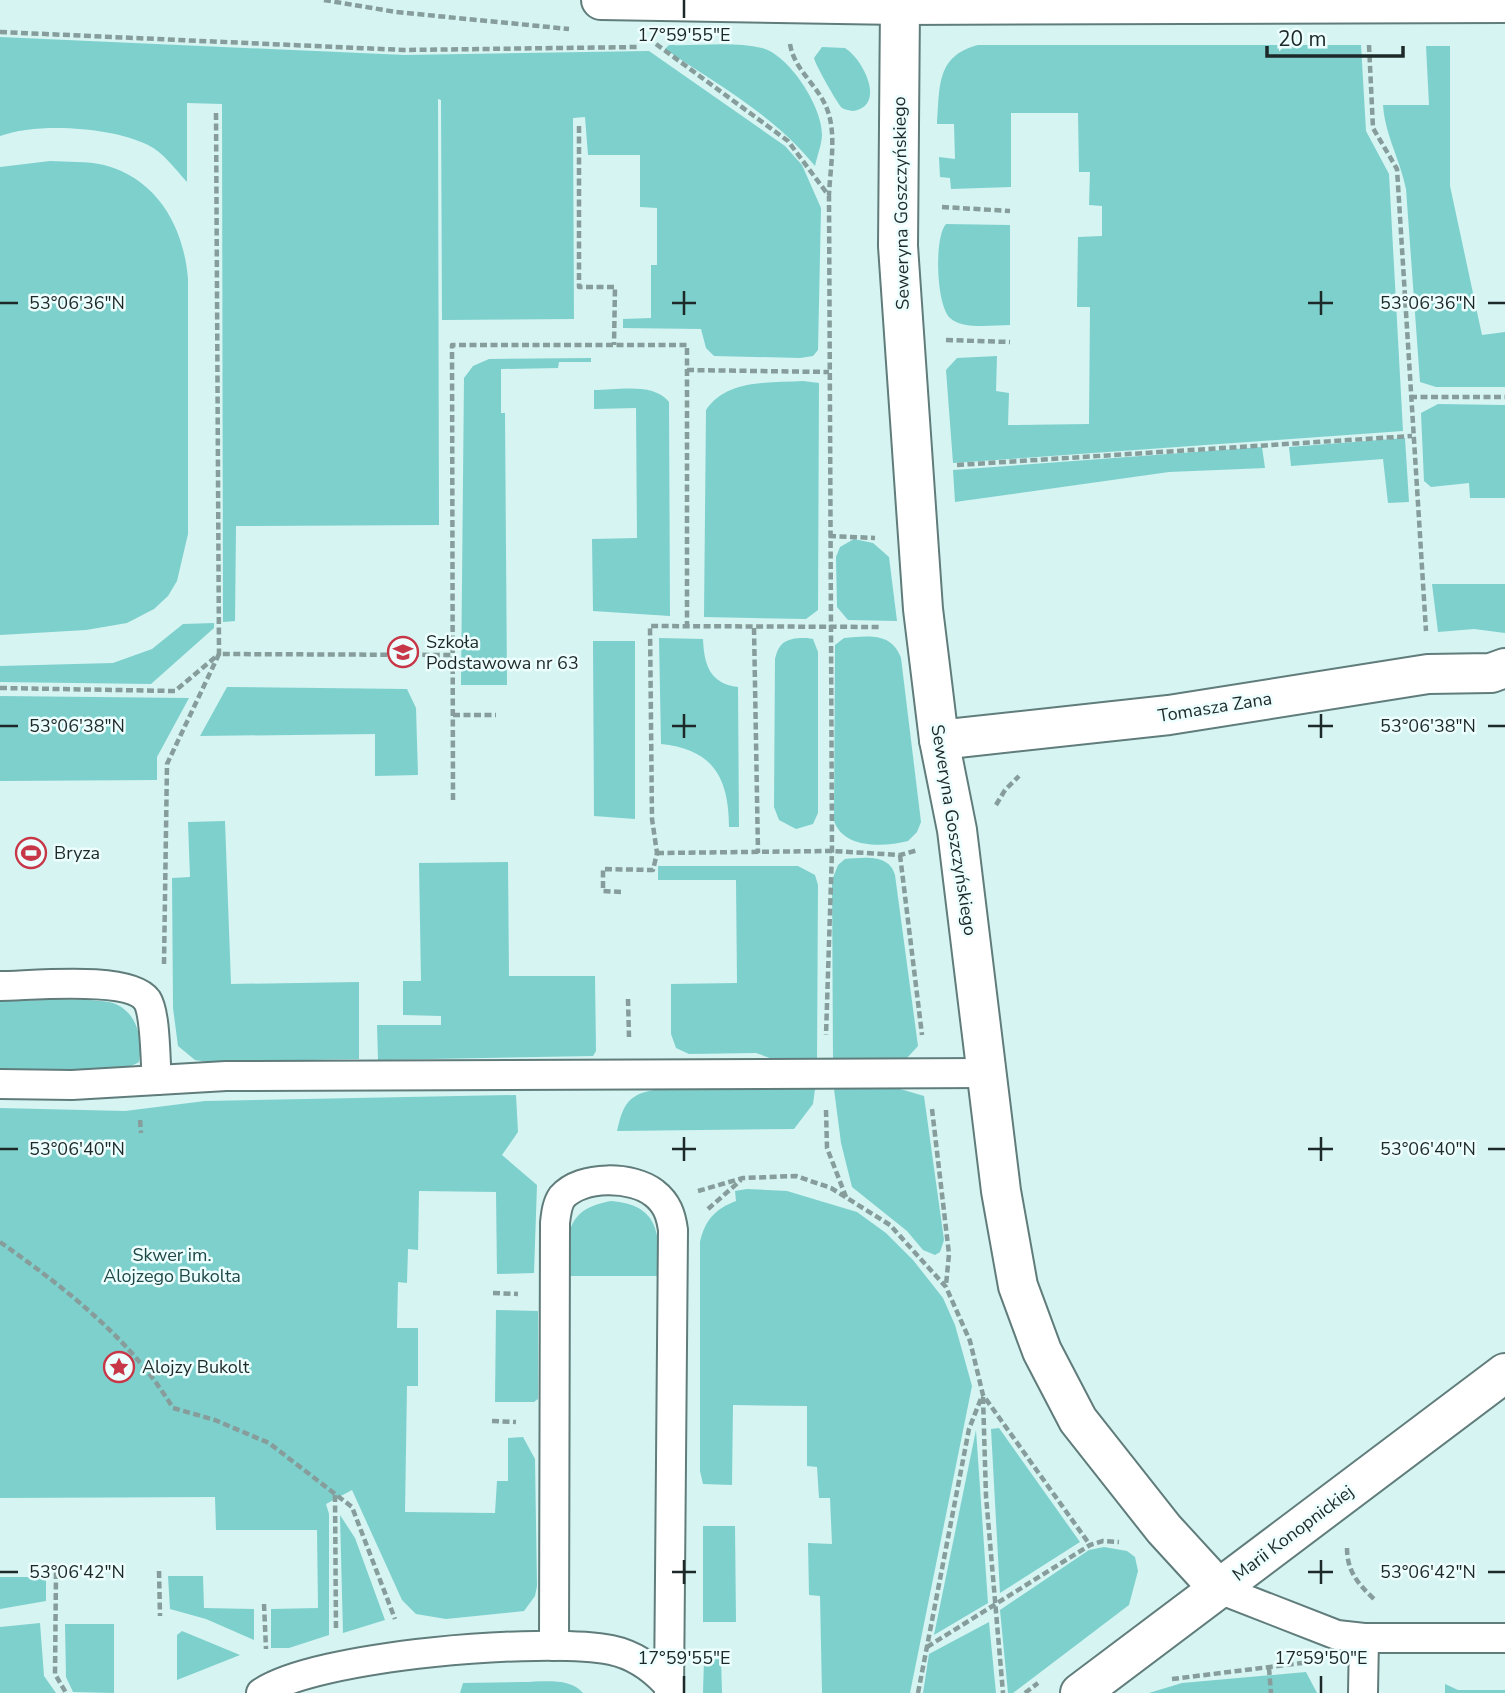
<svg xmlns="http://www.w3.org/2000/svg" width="1505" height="1693" font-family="'Nunito Sans',sans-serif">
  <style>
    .green { fill: #7ed0cd }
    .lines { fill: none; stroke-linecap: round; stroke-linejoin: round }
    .lane-casing { stroke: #607c7b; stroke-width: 32 }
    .street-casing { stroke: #607c7b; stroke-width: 42 }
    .secondary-casing { stroke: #607c7b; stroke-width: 42 }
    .path { stroke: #869d9b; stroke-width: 4.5; stroke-dasharray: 7 3.5; stroke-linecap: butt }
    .lane { stroke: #fff; stroke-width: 28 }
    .street { stroke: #fff; stroke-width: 38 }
    .secondary { stroke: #fff; stroke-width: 38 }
    .ticks { fill: none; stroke: #1d2928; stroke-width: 2.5 }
    .labels { text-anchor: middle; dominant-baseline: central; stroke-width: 5; stroke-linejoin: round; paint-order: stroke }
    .street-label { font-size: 18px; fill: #1d2928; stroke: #ecfefd }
    .poi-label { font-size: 18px; fill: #1d2928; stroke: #ecfefd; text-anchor: start }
    .park-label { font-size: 18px; fill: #1d4746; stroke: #ecfefd }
    .ticks-label { font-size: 18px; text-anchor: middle; fill: #1d2928; stroke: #ecfefd; stroke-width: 5; stroke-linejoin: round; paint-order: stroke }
  </style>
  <rect width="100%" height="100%" fill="#d5f4f2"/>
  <!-- green -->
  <g class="green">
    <path d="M 0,37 L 405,55 L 649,51 L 785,146 L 802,165 L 821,208 L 818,350 L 813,356 L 800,358 L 714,356 L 706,348 L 701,329 L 623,328 L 623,319 L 651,318 L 651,265 L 657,265 L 657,208 L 640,207 L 640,155 L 588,155 L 585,117 L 573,118 L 574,319 L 442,320 L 441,100 L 438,99 L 439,525 L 236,526 L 235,621 L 223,622 L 222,104 L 187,103 L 187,182 C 175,169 164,153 148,145 C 112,127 38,122 0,136 Z"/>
    <path d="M 669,45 C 698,46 734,41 762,48 C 789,55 822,106 822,134 C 822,144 817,156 815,166 C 774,115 718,85 665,49 Z"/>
    <path d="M 978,45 L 1361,45 L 1366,131 L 1389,174 L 1403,431 L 953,463 L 946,370 L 957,358 L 997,356 L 996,391 L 1009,393 L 1008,425 L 1089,424 L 1090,307 L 1077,307 L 1078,237 L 1102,236 L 1102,206 L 1089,205 L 1090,172 L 1079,172 L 1078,113 L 1011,113 L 1011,187 L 951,189 L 950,178 L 940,177 L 939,157 L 955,159 L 954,124 L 937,124 C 940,86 936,56 978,45 Z"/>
    <path d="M 1426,46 L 1450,46 L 1450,186 L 1482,335 L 1505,332 L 1505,387 L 1436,387 L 1420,382 L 1406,189 C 1400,159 1385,135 1383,105 L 1429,105 Z"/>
    <path d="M 822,47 L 845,48 C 863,59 887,106 853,111 C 849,110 846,110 842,108 C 837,103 815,64 814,58 Z"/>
    <path d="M 50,161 C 67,162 87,161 104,165 C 158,179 184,228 188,279 L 188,534 L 177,581 L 168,596 L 154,609 L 127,623 L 86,630 L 0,635 L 0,167 Z"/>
    <path d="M 946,224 L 1010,225 L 1010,325 C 993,325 963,330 950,318 C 936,305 934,237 946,224 Z"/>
    <polygon points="591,358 591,362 559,362 558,368 501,369 501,413 505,413 507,685 461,685 464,378 473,366 489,359"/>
    <path d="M 803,381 L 819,383 L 818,610 L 806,619 L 704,617 L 706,410 C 727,379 769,383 803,381 Z"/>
    <path d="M 594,390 C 617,390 654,382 669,402 L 670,616 L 593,611 L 592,539 L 637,538 L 636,408 L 594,409 Z"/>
    <polygon points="1438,404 1505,405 1505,498 1470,498 1469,483 1431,487 1424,481 1421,413"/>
    <polygon points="1405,438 1409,502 1388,503 1383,459 1291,466 1289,447"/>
    <polygon points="1262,447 1265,468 1169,472 955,502 953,470"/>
    <polygon points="854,539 873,543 889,557 897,621 848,620 837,607 836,557 840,547"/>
    <polygon points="1432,584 1505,584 1505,633 1474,629 1438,632"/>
    <polygon points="214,623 214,628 151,684 0,682 0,666 113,663 152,649 183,624"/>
    <path d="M 659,638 L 703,639 C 704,663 709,684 738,687 L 739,827 L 729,827 C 729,778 713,749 661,744 Z"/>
    <path d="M 807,638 L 813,639 L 818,652 L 818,813 L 813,824 L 796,829 L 779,820 L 774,807 L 775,659 C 779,640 789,638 807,638 Z"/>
    <path d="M 844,638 C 868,636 892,632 901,658 L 921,822 L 917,832 L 908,841 C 883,847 844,849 834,821 L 835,645 Z"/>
    <polygon points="593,641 635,641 635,819 594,816"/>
    <polygon points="227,687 407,689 416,708 418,775 375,776 375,734 200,736"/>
    <polygon points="0,696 189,698 157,757 157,780 0,781"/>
    <polygon points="225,821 231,984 359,982 359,1059 208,1062 195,1060 178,1046 173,1008 172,878 190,877 188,822"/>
    <path d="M 845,859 C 862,858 889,853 895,875 L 918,1046 L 906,1059 L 899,1061 L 833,1060 L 832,880 L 838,865 Z"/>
    <polygon points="508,862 509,976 595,976 596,1051 593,1056 378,1060 377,1025 441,1025 441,1016 403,1015 403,981 421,981 419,863"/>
    <polygon points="658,866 798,866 815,875 818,885 817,1063 784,1063 756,1053 689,1054 676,1048 671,1034 671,984 737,983 736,880 658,880"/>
    <path d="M 0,1001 C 23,1001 96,997 113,1003 C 138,1012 143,1040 139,1062 C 113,1078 33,1070 0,1070 Z"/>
    <polygon points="890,1086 924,1096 944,1240 940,1252 935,1255 923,1250 907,1231 852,1187 841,1143 834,1089"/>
    <path d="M 665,1088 L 815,1089 L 813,1104 L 794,1129 L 617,1131 C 624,1098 632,1093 665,1088 Z"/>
    <polygon points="516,1095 518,1132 502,1155 537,1185 534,1273 497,1274 496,1192 419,1191 418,1250 408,1249 407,1283 398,1282 397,1328 418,1328 418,1386 407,1386 405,1512 495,1513 497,1481 508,1481 508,1438 523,1437 535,1459 537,1586 535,1596 524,1611 446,1619 416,1614 402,1600 352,1490 326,1504 329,1514 329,1635 289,1648 271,1648 271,1609 318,1608 317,1530 216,1530 215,1497 0,1498 0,1108 125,1111 205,1101"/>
    <path d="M 747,1189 L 787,1191 L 857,1212 L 886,1233 L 913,1260 L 943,1298 L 955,1325 L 972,1386 L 910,1693 L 822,1693 L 820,1596 L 809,1595 L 808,1543 L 832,1544 L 830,1498 L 819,1498 L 817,1467 L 807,1466 L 807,1406 L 733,1405 L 732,1485 L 703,1484 L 700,1471 L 700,1242 C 705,1220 715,1209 736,1201 L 735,1191 Z"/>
    <path d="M 611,1201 C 660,1205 659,1234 660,1276 L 566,1276 C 567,1236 564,1209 611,1201 Z"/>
    <polygon points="496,1310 538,1311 538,1399 534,1402 495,1402"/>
    <polygon points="999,1428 1080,1542 1000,1593 991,1429"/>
    <polygon points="976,1430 988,1603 934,1635"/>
    <polygon points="340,1515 355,1538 385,1620 343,1633"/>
    <polygon points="703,1526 735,1526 736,1622 703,1622"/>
    <polygon points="1104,1547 1127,1551 1135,1557 1138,1571 1129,1605 1013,1693 1008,1693 1000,1610 1089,1550"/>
    <polygon points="168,1576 203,1576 204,1608 254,1609 254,1640 206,1619 170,1609"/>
    <polygon points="0,1577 46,1577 46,1601 0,1609"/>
    <polygon points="989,1622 996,1693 923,1693 929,1654"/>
    <polygon points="40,1623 44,1676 56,1693 0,1693 0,1627"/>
    <polygon points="65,1624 114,1624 114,1693 73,1692 66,1677"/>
    <polygon points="182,1631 240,1655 177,1680 177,1635"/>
    <polygon points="721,1659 722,1693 703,1693 704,1660"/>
    <polygon points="1306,1672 1317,1693 1149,1693 1182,1683"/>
    <path d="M 523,1682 C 542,1682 570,1677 583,1693 L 460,1693 L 463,1683 Z"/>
    <polygon points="1445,1684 1458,1690 1505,1690 1505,1693 1445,1693"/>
  </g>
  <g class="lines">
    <!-- lane casing -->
    <g class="lane-casing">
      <g id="lane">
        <path d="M 0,986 C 30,986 129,975 147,1000 C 156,1014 155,1062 157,1080"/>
        <polyline points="0,1084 72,1085 226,1076 987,1073"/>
        <polyline points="1219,1589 1337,1635 1364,1638 1505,1638"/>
        <path d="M 554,1646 L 555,1223 C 556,1214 557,1204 562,1197 C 581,1175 633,1176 654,1193 C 667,1203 671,1215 673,1230 L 669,1693"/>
        <path d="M 261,1693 C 316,1655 544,1637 611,1650 C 635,1655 653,1668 669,1686"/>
        <polyline points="1363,1693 1364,1638"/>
      </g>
    </g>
    <!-- street casing -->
    <g class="street-casing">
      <g id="street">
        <polyline points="900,5 898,246 923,609 939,740 957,830 1001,1191 1018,1286 1042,1351 1078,1420 1164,1529 1219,1589"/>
        <polyline points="939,740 1169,715 1428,674 1491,673 1505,668"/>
        <polyline points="1080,1693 1505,1373"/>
      </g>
    </g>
    <!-- secondary casing -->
    <g class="secondary-casing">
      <polyline id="secondary" points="601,0 900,5 1505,3"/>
    </g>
    <!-- path -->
    <g class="path">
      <polyline points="324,0 396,12 569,29"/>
      <polyline points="0,32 404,50 638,47"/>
      <polyline points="656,44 788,141 829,196 832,851 826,1035"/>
      <path d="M 790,44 C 794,70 818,85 827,109 C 837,134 830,169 829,195"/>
      <polyline points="1369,45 1373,128 1397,169 1426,631"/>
      <polyline points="579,126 579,287 615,287 614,345"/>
      <polyline points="942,207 1010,211"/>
      <polyline points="946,340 1010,342"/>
      <polyline points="687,370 829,372"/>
      <polyline points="1410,397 1505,397"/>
      <polyline points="957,465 1412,436"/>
      <polyline points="829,536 875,538"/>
      <polyline points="754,628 758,853"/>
      <polyline points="0,688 175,691 219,654 216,112"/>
      <polyline points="453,715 496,715"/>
      <polyline points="453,800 452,345 687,345 687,627"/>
      <polyline points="996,805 1005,790 1019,776"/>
      <polyline points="657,853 832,851 900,855 918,850"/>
      <polyline points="900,855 922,1035"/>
      <polyline points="621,892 603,891 603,869 653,870 657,853 652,819 650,626 882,627"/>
      <polyline points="164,964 167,764 219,654 453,655"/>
      <polyline points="628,999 629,1037"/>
      <polyline points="932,1109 949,1254 946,1285"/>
      <polyline points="826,1110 827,1148 846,1197"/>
      <polyline points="140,1120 141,1133"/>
      <polyline points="698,1191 743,1178 796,1176 831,1188 890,1225 946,1287 970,1341 983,1395 1090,1545"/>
      <polyline points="708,1209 741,1180"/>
      <path d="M 0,1242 C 65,1288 131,1339 173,1408 L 215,1420 L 269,1443 L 352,1507 L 395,1619"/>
      <polyline points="493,1293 518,1294"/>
      <polyline points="983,1397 986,1496 1003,1693"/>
      <polyline points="492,1421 516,1422"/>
      <polyline points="335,1495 336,1630"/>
      <path d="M 1347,1548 C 1347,1571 1358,1584 1374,1599"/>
      <polyline points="159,1571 160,1616"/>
      <polyline points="56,1572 55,1674 66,1693"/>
      <polyline points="264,1604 266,1649"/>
      <polyline points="927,1647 1090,1545 1103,1541 1119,1542"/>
      <polyline points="1269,1668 1271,1693"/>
      <polyline points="1172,1679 1302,1663"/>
      <polyline points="918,1693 969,1429 982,1396"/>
      <polyline points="1025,1693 1038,1683"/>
    </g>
    <!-- lane -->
    <use href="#lane" class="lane"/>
    <!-- street -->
    <use href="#street" class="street"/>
    <!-- secondary -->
    <use href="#secondary" class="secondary"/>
  </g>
  <!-- ticks -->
  <path class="ticks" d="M 684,0 L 684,18M 684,291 L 684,315M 1321,291 L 1321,315M 0,303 L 18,303M 672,303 L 696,303M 1308,303 L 1333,303M 1488,303 L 1505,303M 684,714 L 684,738M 1321,714 L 1321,738M 0,726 L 18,726M 672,726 L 696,726M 1308,726 L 1333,726M 1488,726 L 1505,726M 684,1137 L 684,1161M 1321,1137 L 1321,1161M 0,1149 L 18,1149M 672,1149 L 696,1149M 1308,1149 L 1333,1149M 1488,1149 L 1505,1149M 684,1560 L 684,1584M 1321,1560 L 1321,1584M 0,1572 L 18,1572M 672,1572 L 696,1572M 1308,1572 L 1333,1572M 1488,1572 L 1505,1572M 684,1676 L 684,1693M 1321,1676 L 1321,1693"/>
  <!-- icons -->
  <defs>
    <g id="school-ring" transform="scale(1.575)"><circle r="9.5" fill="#ecfefd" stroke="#c73747" stroke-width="1.5"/><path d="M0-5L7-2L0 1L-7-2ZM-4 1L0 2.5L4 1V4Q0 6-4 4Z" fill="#c73747"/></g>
    <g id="stadium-ring" transform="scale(1.575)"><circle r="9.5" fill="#ecfefd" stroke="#c73747" stroke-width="1.5"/><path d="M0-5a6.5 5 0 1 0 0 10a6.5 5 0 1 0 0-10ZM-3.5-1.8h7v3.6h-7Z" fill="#c73747"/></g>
    <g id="sight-ring" transform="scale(1.575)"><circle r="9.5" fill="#ecfefd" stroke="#c73747" stroke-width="1.5"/><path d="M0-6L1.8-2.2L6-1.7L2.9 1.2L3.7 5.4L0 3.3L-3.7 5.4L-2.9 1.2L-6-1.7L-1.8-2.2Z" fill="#c73747"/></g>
  </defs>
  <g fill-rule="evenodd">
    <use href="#school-ring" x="403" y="652"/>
    <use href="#stadium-ring" x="31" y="853"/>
    <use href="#sight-ring" x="119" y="1367"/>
  </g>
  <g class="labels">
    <!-- street labels -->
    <g class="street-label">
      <text transform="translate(901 203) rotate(-91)">Seweryna Goszczyńskiego</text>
      <text transform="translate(1215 707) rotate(-9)">Tomasza Zana</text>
      <text transform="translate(954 830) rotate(81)">Seweryna Goszczyńskiego</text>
      <text transform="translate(1293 1533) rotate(-37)">Marii Konopnickiej</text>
    </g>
    <!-- poi labels -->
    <g class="poi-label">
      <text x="426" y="642">Szkoła<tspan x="426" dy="21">Podstawowa nr 63</tspan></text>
      <text x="54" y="853">Bryza</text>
      <text x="142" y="1367">Alojzy Bukolt</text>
    </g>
    <!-- park labels -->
    <g class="park-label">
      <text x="172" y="1255">Skwer im.<tspan x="172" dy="21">Alojzego Bukolta</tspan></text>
    </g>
  </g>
  <g class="ticks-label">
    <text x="684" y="41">17°59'55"E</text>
    <text x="1428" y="309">53°06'36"N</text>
    <text x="77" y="309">53°06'36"N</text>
    <text x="1428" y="732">53°06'38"N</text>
    <text x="77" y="732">53°06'38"N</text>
    <text x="77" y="1155">53°06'40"N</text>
    <text x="1428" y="1155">53°06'40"N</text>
    <text x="77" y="1578">53°06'42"N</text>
    <text x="1428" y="1578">53°06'42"N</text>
    <text x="684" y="1664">17°59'55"E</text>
    <text x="1321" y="1664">17°59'50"E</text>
  </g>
  <!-- scale -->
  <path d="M1267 46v10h136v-10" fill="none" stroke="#1d2928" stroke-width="3.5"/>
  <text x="1278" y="46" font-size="21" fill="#1d2928" stroke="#ecfefd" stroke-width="5" paint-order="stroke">20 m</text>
</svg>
